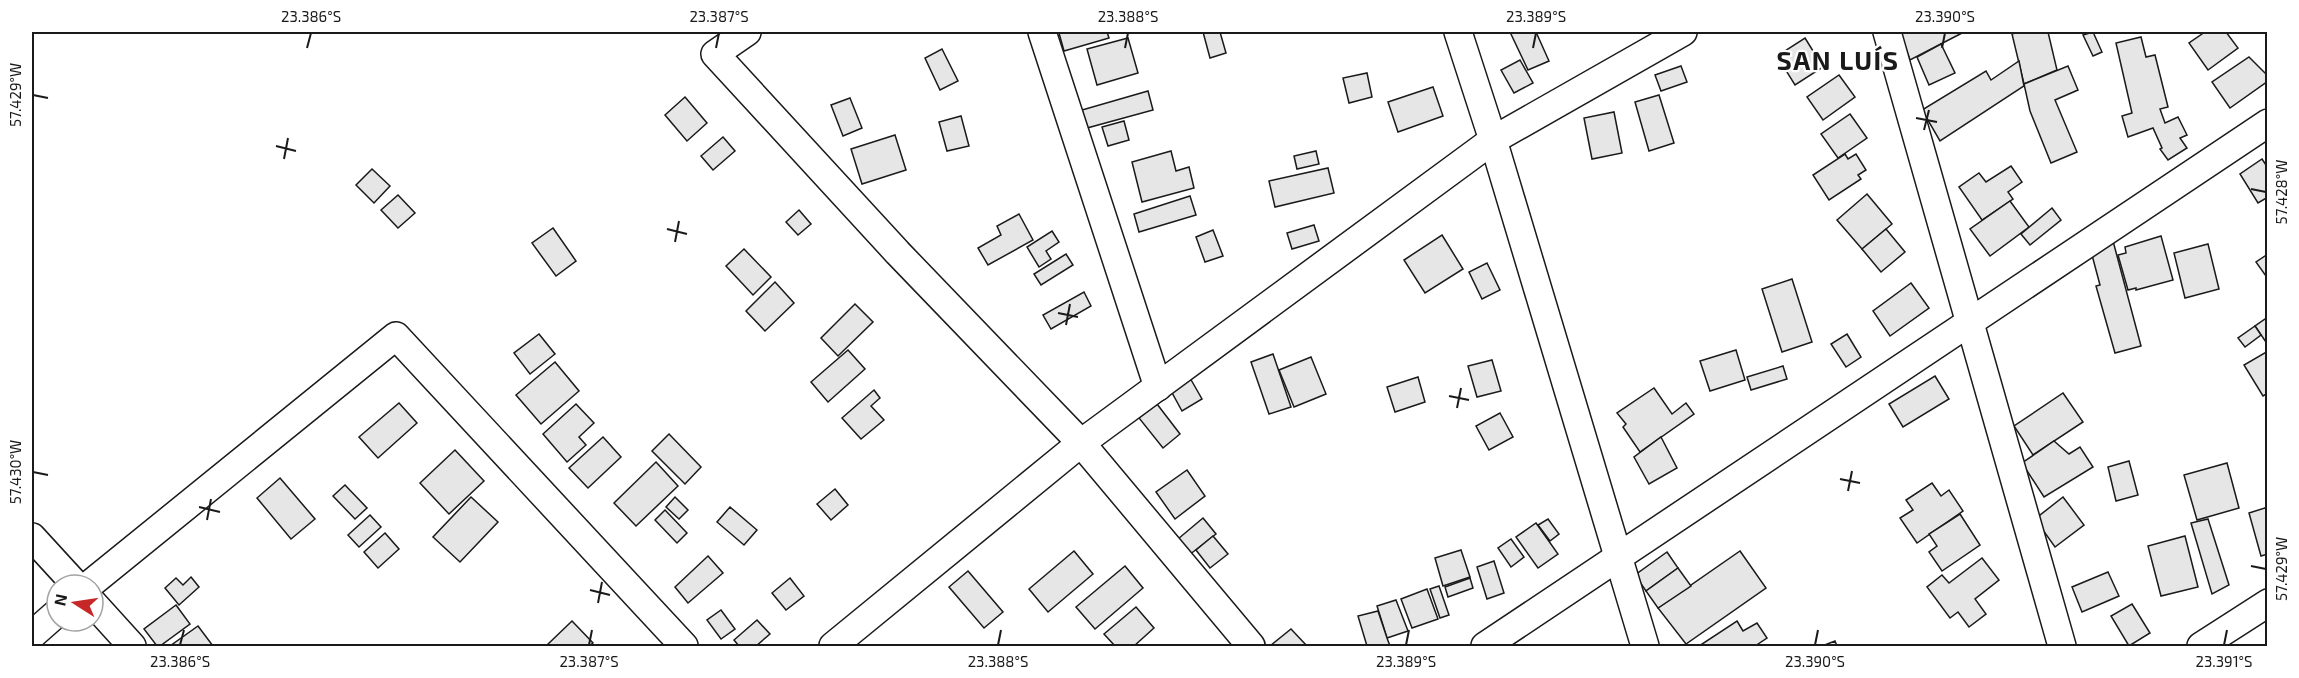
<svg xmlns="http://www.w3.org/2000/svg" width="2299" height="678" font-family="'Exo 2',sans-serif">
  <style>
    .building { fill: #e6e6e6; stroke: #1a1a1a; stroke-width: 1.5 }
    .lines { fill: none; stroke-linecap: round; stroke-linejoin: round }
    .minor-casing { stroke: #1a1a1a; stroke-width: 30 }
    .minor { stroke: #fff; stroke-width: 27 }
    .ticks { fill: none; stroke: #1a1a1a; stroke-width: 2 }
    .labels { text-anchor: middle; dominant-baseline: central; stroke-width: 4.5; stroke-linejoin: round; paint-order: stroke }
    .district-label { font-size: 26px; font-weight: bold; letter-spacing: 1.5px; fill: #1a1a1a; stroke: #fff }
    .neatline { fill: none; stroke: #1a1a1a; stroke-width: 2 }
    .ticks-label { font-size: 15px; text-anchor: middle; fill: #1a1a1a }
  </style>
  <rect width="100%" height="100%" fill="#fff"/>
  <!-- building -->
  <g class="building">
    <polygon points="1064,32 1107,32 1109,38 1064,51 1059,33"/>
    <polygon points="1203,32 1220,32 1226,53 1210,58"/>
    <polygon points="1510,32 1536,32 1549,61 1528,70"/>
    <polygon points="1900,32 1964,32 1910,60"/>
    <polygon points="2018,32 2048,32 2057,70 2024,84 2012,34"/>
    <polygon points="2093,32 2102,52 2093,56 2083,35"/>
    <polygon points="2205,32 2226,32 2238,48 2208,70 2189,43"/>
    <polygon points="2141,37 2146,57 2155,55 2168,107 2160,109 2165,123 2178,117 2187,135 2180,138 2187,148 2168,160 2160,149 2162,148 2153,128 2128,137 2122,116 2132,113 2116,43"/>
    <polygon points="1128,38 1138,73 1097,85 1087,49"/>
    <polygon points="1805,38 1823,67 1795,85 1777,56"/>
    <polygon points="1941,44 1955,73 1929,85 1917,57"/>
    <polygon points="942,49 958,81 940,90 925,58"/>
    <polygon points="2249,57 2268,76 2268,81 2230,108 2212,82"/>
    <polygon points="1520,60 1533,83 1514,93 1501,70"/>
    <polygon points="2019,61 2024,86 1940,141 1922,110 1986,71 1991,80"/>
    <polygon points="1681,66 1687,82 1661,91 1655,75"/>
    <polygon points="2068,66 2078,90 2055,100 2077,152 2051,163 2030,111 2024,84"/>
    <polygon points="1367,73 1372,97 1349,103 1343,78"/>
    <polygon points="1839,75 1855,97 1823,120 1807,97"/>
    <polygon points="1433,87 1443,116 1398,132 1388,102"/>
    <polygon points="1148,91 1153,110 1087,128 1082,110"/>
    <polygon points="1659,95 1674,143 1649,151 1635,102"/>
    <polygon points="685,97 707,123 687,141 665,115"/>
    <polygon points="850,98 862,128 843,136 831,105"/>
    <polygon points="1614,112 1622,153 1592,159 1584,118"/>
    <polygon points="1850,114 1867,138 1838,158 1821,134"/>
    <polygon points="961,116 969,146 947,151 939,122"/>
    <polygon points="1124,121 1129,140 1108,146 1102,127"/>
    <polygon points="895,135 906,170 862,184 851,149"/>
    <polygon points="723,137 735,151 713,170 701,156"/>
    <polygon points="1171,151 1176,171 1189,167 1194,188 1142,202 1132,162"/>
    <polygon points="1316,151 1319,164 1297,169 1294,156"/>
    <polygon points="1845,154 1848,159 1856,154 1866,170 1858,175 1861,179 1829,200 1813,175"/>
    <polygon points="2262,159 2268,168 2268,197 2258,203 2240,174"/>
    <polygon points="2011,166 2022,182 2008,192 2013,199 1982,220 1959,187 1979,173 1986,182"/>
    <polygon points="1328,168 1334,193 1275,207 1269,181"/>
    <polygon points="372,169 390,186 374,203 356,185"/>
    <polygon points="1867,194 1892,224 1862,249 1837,220"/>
    <polygon points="398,195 415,213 398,228 381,210"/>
    <polygon points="1190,196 1196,215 1139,232 1134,214"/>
    <polygon points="2010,201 2029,227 1990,256 1970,229"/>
    <polygon points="2052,208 2061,220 2030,245 2021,234"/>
    <polygon points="799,210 811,224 798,235 786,222"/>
    <polygon points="1019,214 1033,240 988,265 978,248 1001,235 997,226"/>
    <polygon points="1314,225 1319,241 1292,249 1287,233"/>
    <polygon points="553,228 576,261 556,276 532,243"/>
    <polygon points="1886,229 1905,252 1881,272 1862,249"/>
    <polygon points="1213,230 1223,256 1205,262 1196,237"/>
    <polygon points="1052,231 1059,242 1046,251 1051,259 1039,267 1027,247"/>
    <polygon points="1442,235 1463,269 1425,293 1404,260"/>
    <polygon points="2161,236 2173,280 2136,290 2136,288 2128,290 2118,255 2126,253 2125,247"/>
    <polygon points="2113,241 2141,346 2115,353 2096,286 2100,285 2092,255"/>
    <polygon points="2208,244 2219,289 2185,298 2174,253"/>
    <polygon points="744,249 771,277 753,295 726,266"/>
    <polygon points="1066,254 1073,265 1041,285 1034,274"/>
    <polygon points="2268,254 2268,279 2256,262"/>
    <polygon points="1487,263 1500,290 1482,299 1469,272"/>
    <polygon points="1792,279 1812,342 1782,352 1762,289"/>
    <polygon points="775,282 794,303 765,331 746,311"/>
    <polygon points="1911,283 1929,308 1890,336 1873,311"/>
    <polygon points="1084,292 1091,306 1051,329 1043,315"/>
    <polygon points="855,304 873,322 838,356 821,338"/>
    <polygon points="2268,317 2268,345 2255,326"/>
    <polygon points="2255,326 2261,335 2245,347 2238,338"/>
    <polygon points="539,334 555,354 530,374 514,353"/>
    <polygon points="1847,334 1861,357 1846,367 1831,344"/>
    <polygon points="848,350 865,369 828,402 811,382"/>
    <polygon points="1736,350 1745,380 1710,391 1700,361"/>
    <polygon points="2268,351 2268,393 2263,396 2244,365"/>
    <polygon points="1273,354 1291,407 1269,414 1251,362"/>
    <polygon points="1311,357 1326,394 1294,407 1279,370"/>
    <polygon points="1492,360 1501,391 1477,397 1468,366"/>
    <polygon points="555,362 579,391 541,424 516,395"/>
    <polygon points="1783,366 1787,379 1751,390 1747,377"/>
    <polygon points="1935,376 1949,399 1903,427 1889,404"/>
    <polygon points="1418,377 1425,402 1395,412 1387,387"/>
    <polygon points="1190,378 1202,399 1182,411 1170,389"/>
    <polygon points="1654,388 1672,414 1686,403 1694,414 1640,452 1623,427 1626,424 1617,413"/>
    <polygon points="874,390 880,398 871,406 884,420 861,439 842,418"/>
    <polygon points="2063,393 2083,422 2033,455 2014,426"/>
    <polygon points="399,403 417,423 378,458 359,437"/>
    <polygon points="576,404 594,423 579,437 586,445 567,462 543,434"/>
    <polygon points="1157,404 1180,434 1163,448 1139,418"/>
    <polygon points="1500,413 1513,437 1489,450 1476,426"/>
    <polygon points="669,434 701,467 685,484 652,451"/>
    <polygon points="603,437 621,457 588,488 569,468"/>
    <polygon points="1661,437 1677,468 1649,484 1634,457"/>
    <polygon points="2054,441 2069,454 2080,447 2093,467 2044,497 2022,463"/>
    <polygon points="455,450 484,481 449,514 420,483"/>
    <polygon points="2129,461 2138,495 2116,501 2108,467"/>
    <polygon points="656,462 678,486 636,526 614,503"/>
    <polygon points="2227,463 2239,508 2197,520 2184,475"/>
    <polygon points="1187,470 1205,496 1175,519 1156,492"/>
    <polygon points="280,478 315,519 291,539 257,498"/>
    <polygon points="1932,483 1941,496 1949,490 1963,511 1917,543 1900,518 1913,510 1906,500"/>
    <polygon points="345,485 367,508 355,519 333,496"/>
    <polygon points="835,489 848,505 831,520 817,504"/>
    <polygon points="471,497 498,522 460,562 433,537"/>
    <polygon points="675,497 688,510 679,519 666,507"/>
    <polygon points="2063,497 2084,525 2055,547 2035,519"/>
    <polygon points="730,507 757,530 744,545 717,522"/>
    <polygon points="2268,507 2268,554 2261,556 2249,513"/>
    <polygon points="665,510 687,533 677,543 655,520"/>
    <polygon points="1960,514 1980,545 1942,571 1929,552 1937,546 1929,534"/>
    <polygon points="370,515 381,527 359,547 348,535"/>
    <polygon points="1203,518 1216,534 1184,559 1172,544"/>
    <polygon points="1548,519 1559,534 1550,541 1538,525"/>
    <polygon points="2208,519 2229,585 2212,594 2191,523"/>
    <polygon points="1536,523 1558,554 1538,568 1516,537"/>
    <polygon points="385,533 399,549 378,568 364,552"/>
    <polygon points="1213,536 1228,554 1210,568 1196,550"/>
    <polygon points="2185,536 2198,587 2161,596 2148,546"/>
    <polygon points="1511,539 1524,557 1511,567 1498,548"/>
    <polygon points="1461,550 1470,577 1443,586 1435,558"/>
    <polygon points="1074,551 1093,574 1048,612 1029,589"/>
    <polygon points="1740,551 1766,588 1686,644 1658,608"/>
    <polygon points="1667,552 1678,568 1646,591 1635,575"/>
    <polygon points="708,556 723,573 688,603 675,587"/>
    <polygon points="1982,558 1999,580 1975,599 1986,614 1969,627 1958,612 1950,618 1927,587 1942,575 1949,583"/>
    <polygon points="1494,561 1504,593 1487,599 1477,567"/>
    <polygon points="1125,566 1143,588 1095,629 1076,607"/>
    <polygon points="1678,568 1691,586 1658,608 1646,591"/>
    <polygon points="968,571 1003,612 984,628 949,587"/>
    <polygon points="2108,572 2119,596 2082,612 2072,587"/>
    <polygon points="191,577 199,587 179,605 165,588 176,578 183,585"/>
    <polygon points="790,578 804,596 786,610 772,593"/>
    <polygon points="1470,578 1473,588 1448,597 1445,587"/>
    <polygon points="1439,586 1449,615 1440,618 1430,589"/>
    <polygon points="1427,589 1438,619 1412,628 1401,599"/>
    <polygon points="1396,600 1408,631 1387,638 1377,606"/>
    <polygon points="2132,604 2150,633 2129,646 2111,616"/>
    <polygon points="176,605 190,624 160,646 157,646 144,629"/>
    <polygon points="1136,607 1154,628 1134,646 1115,646 1104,634"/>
    <polygon points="721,610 735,629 721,639 707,620"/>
    <polygon points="1378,611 1387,638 1390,646 1367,646 1358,616"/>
    <polygon points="757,620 770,634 756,646 739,646 734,640"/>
    <polygon points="572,621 593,643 589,646 546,646"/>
    <polygon points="1737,621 1743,631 1757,623 1767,638 1755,646 1699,646"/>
    <polygon points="198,626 213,646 170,646"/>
    <polygon points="1291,629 1307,646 1270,646"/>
    <polygon points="1835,641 1837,646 1822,646"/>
  </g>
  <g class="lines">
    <!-- minor casing -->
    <g class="minor-casing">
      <g id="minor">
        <polyline points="747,32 715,54 898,253 1081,443 1251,646"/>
        <polyline points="1042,32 1158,387"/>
        <polyline points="1458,32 1493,140 1645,646"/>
        <polyline points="1887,32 2062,646"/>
        <polyline points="32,537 76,585"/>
        <polyline points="89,585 396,336 684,646"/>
        <polyline points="93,603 132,646"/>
        <polyline points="32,635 57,613"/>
        <polyline points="833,646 1081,443 1493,140 1683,32"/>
        <polyline points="1485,646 2268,123"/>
        <polyline points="2201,646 2268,603"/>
      </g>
    </g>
    <!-- minor -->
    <use href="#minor" class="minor"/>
  </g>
  <!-- ticks -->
  <path class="ticks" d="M 307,48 L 311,33M 716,48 L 719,33M 1125,48 L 1128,33M 1533,48 L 1536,33M 1942,48 L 1945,33M 33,95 L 48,98M 1916,118 L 1937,122M 1924,130 L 1929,110M 276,146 L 296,151M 284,159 L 288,138M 2251,189 L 2266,192M 667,229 L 687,234M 675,242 L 679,221M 1058,313 L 1078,317M 1066,325 L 1070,304M 1449,396 L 1469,400M 1457,408 L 1461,388M 33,472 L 48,475M 1840,479 L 1860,483M 1848,491 L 1852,471M 199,507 L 220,512M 207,520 L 211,499M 2251,566 L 2266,569M 590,590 L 610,595M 598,603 L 602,582M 180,645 L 184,630M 589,645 L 592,630M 998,645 L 1001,630M 1406,645 L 1409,630M 1815,645 L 1818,630M 2224,645 L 2227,630"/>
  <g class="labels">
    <!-- district labels -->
    <g class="district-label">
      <text x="1838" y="59">SAN LUÍS</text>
    </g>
  </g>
  <!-- border -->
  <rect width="2299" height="678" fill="none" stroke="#ffffff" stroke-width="66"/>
  <!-- north arrow -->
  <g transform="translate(75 603) rotate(282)"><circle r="28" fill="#ffffff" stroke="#a3a3a3" stroke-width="1.5"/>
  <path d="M0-4.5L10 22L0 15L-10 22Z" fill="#c62828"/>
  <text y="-9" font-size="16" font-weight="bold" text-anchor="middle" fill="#1a1a1a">N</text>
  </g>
  <rect x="33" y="33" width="2233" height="612" class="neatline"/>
  <g class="ticks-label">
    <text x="311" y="22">23.386°S</text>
    <text x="719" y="22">23.387°S</text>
    <text x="1128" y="22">23.388°S</text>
    <text x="1536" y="22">23.389°S</text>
    <text x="1945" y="22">23.390°S</text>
    <text transform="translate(16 95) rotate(-90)" y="5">57.429°W</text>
    <text transform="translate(2282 192) rotate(-90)" y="5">57.428°W</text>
    <text transform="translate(16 472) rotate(-90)" y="5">57.430°W</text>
    <text transform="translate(2282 569) rotate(-90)" y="5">57.429°W</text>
    <text x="180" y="667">23.386°S</text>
    <text x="589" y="667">23.387°S</text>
    <text x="998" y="667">23.388°S</text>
    <text x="1406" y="667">23.389°S</text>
    <text x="1815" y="667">23.390°S</text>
    <text x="2224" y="667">23.391°S</text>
  </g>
</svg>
